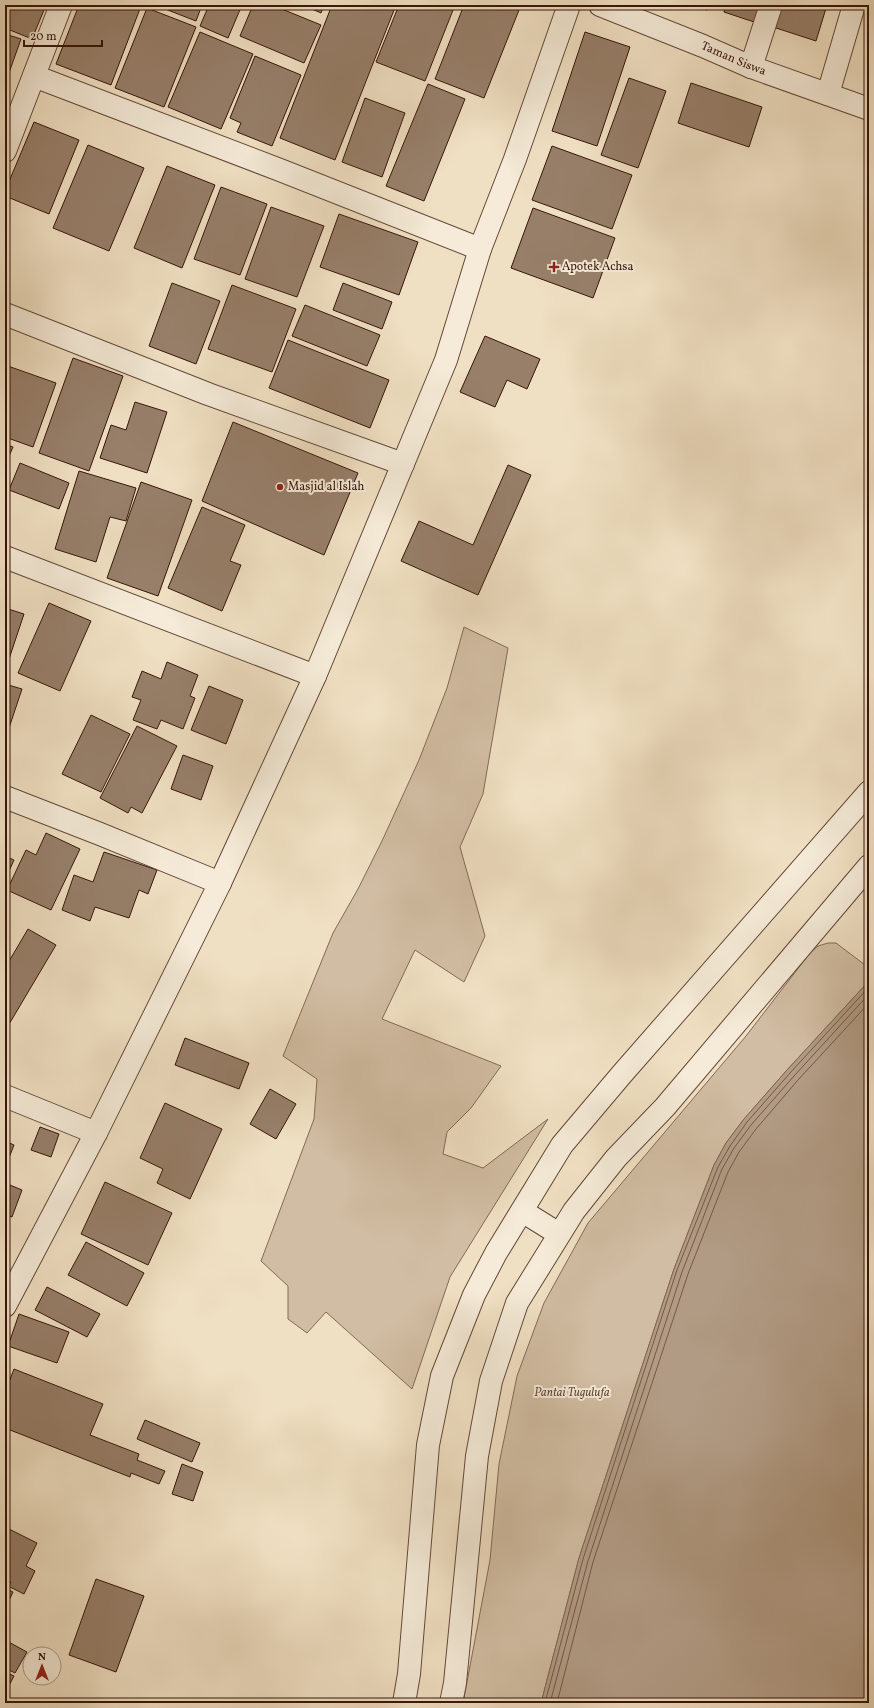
<svg xmlns="http://www.w3.org/2000/svg" width="874" height="1708" font-family="Vollkorn,serif">
  <style>
    .green { fill: #d1bda3; stroke: #846956 }
    .water { fill: #b19b84; stroke: #806553 }
    .lines { fill: none; stroke-linecap: round; stroke-linejoin: round }
    .shore { stroke: #745846; stroke-width: 1 }
    .building { fill: #977f6a; stroke: #371509 }
    .minor-casing { stroke: #654838; stroke-width: 24 }
    .minor { stroke: #f5ebd8; stroke-width: 22 }
    .poi-dot { fill: #8f2418; stroke: #f5ebd8; stroke-width: 1.5 }
    .labels { text-anchor: middle; dominant-baseline: central; stroke-width: 4; stroke-linejoin: round; paint-order: stroke }
    .street-label { font-size: 12px; fill: #371509; stroke: #f5ebd8 }
    .poi-label { font-size: 12px; fill: #371509; stroke: #f5ebd8; text-anchor: start }
    .park-label { font-size: 12px; font-style: italic; fill: #654737; stroke: #f5ebd8 }
  </style>
  <rect width="100%" height="100%" fill="#f0e0c3"/>
  <filter id="stains"><feTurbulence type="fractalNoise" baseFrequency=".005" numOctaves="4"/><feColorMatrix values="0 0 0 0 .2 0 0 0 0 .09 0 0 0 0 .02 0 0 0 .5 -.17"/></filter>
  <radialGradient id="worn" r=".72"><stop offset=".6" stop-color="#630" stop-opacity="0"/><stop offset="1" stop-color="#630" stop-opacity=".3"/></radialGradient>
  <!-- green -->
  <g class="green">
    <polygon points="464,627 508,648 483,794 460,847 485,936 464,982 415,950 382,1019 501,1066 471,1108 447,1132 443,1154 483,1168 548,1119 450,1277 412,1389 326,1312 307,1333 288,1319 288,1286 261,1261 314,1119 317,1079 283,1056 333,933 358,889 382,841 419,760 447,688"/>
    <polygon points="828,943 836,943 869,968 869,981 787,1070 744,1119 726,1143 714,1165 674,1269 579,1558 541,1703 463,1703 490,1560 499,1464 517,1376 544,1303 588,1223 746,1036 810,953 818,946"/>
  </g>
  <!-- water -->
  <polygon class="water" points="869,981 869,1703 541,1703 579,1558 674,1269 714,1165 726,1143 744,1119 787,1070"/>
  <g class="lines">
    <!-- shore -->
    <g class="shore">
      <polyline points="545,1703 583,1559 677,1270 718,1167 730,1146 747,1122 790,1073 869,987"/>
      <polyline points="550,1703 588,1561 682,1272 722,1169 734,1148 751,1125 794,1076 869,994"/>
      <polyline points="557,1703 593,1562 688,1274 728,1172 739,1152 756,1129 798,1080 869,1003"/>
    </g>
  </g>
  <!-- building -->
  <g class="building">
    <polygon points="5,5 46,5 32,39 5,28"/>
    <polygon points="79,5 141,6 111,85 56,64"/>
    <polygon points="155,5 202,5 196,21"/>
    <polygon points="209,5 242,5 228,38 200,26"/>
    <polygon points="253,5 272,5 321,25 304,63 240,36"/>
    <polygon points="303,5 324,5 321,13"/>
    <polygon points="332,5 396,5 335,160 280,138"/>
    <polygon points="399,5 455,5 425,81 376,62"/>
    <polygon points="464,5 521,5 484,98 435,79"/>
    <polygon points="691,5 709,5 707,10"/>
    <polygon points="726,5 760,5 754,22 724,12"/>
    <polygon points="780,5 827,5 816,41 773,27"/>
    <polygon points="147,8 196,27 164,107 115,88"/>
    <polygon points="200,32 253,54 221,129 168,107"/>
    <polygon points="585,32 630,47 597,146 552,131"/>
    <polygon points="5,34 21,39 5,84"/>
    <polygon points="255,56 301,75 272,146 237,132 241,123 230,118"/>
    <polygon points="629,78 666,91 638,168 601,155"/>
    <polygon points="691,83 762,107 749,147 678,123"/>
    <polygon points="428,84 465,99 424,201 386,186"/>
    <polygon points="365,98 405,113 382,177 342,162"/>
    <polygon points="34,122 79,140 49,214 5,196 5,191"/>
    <polygon points="88,145 144,168 109,251 53,228"/>
    <polygon points="552,146 632,175 612,229 532,200"/>
    <polygon points="167,166 215,185 182,268 134,248"/>
    <polygon points="221,187 267,204 240,275 194,259"/>
    <polygon points="271,207 324,226 297,297 245,279"/>
    <polygon points="533,208 615,238 593,298 511,268"/>
    <polygon points="339,214 418,242 399,295 320,267"/>
    <polygon points="172,283 220,301 196,364 149,346"/>
    <polygon points="343,283 392,302 382,329 333,310"/>
    <polygon points="232,285 296,309 272,372 208,349"/>
    <polygon points="305,305 380,335 367,366 292,336"/>
    <polygon points="485,336 540,359 527,389 507,380 495,407 460,392"/>
    <polygon points="288,340 389,380 370,428 269,388"/>
    <polygon points="73,358 123,376 89,471 39,453"/>
    <polygon points="5,365 56,383 33,447 5,437"/>
    <polygon points="135,402 167,412 147,473 100,458 111,425 126,430"/>
    <polygon points="233,422 358,473 324,555 202,501"/>
    <polygon points="5,444 13,447 5,465"/>
    <polygon points="20,463 69,483 59,509 9,490"/>
    <polygon points="508,465 531,475 478,595 401,561 419,521 473,545"/>
    <polygon points="79,471 136,488 126,521 110,517 96,562 55,549"/>
    <polygon points="141,482 192,500 158,596 107,578"/>
    <polygon points="202,507 245,525 230,561 241,565 222,611 168,588"/>
    <polygon points="49,603 91,621 60,691 18,673"/>
    <polygon points="5,608 24,614 5,671"/>
    <polygon points="167,662 198,675 190,696 195,698 183,729 161,720 157,729 133,720 141,700 132,697 142,671 161,679"/>
    <polygon points="5,684 22,689 5,740"/>
    <polygon points="209,686 243,700 226,744 191,730"/>
    <polygon points="91,715 130,734 101,792 62,774"/>
    <polygon points="137,726 177,746 142,813 131,807 128,813 100,798"/>
    <polygon points="183,755 213,766 201,800 171,789"/>
    <polygon points="5,810 10,812 5,823"/>
    <polygon points="46,833 80,849 51,910 7,890 26,850 36,855"/>
    <polygon points="104,852 157,870 148,894 139,890 129,918 95,907 90,921 62,910 74,875 93,882"/>
    <polygon points="5,856 14,860 5,880"/>
    <polygon points="28,929 56,945 5,1031 5,968"/>
    <polygon points="185,1038 249,1063 239,1089 175,1065"/>
    <polygon points="270,1089 296,1104 276,1139 250,1124"/>
    <polygon points="165,1103 222,1129 190,1199 157,1183 163,1169 140,1158"/>
    <polygon points="40,1127 59,1134 51,1157 31,1150"/>
    <polygon points="5,1141 14,1145 5,1168"/>
    <polygon points="105,1182 172,1213 148,1265 81,1234"/>
    <polygon points="5,1183 22,1190 12,1217 5,1214"/>
    <polygon points="86,1242 144,1273 127,1306 68,1275"/>
    <polygon points="47,1287 100,1314 87,1337 35,1310"/>
    <polygon points="19,1314 69,1332 57,1363 8,1346"/>
    <polygon points="14,1369 103,1404 90,1435 139,1454 137,1460 165,1471 159,1484 131,1473 130,1477 5,1428 5,1392"/>
    <polygon points="145,1420 200,1443 192,1462 137,1439"/>
    <polygon points="182,1464 203,1472 193,1501 172,1494"/>
    <polygon points="5,1527 37,1543 26,1566 35,1571 24,1594 8,1586 11,1582 5,1579"/>
    <polygon points="96,1579 144,1596 116,1672 69,1655"/>
    <polygon points="5,1588 13,1592 7,1605 5,1604"/>
    <polygon points="5,1640 27,1652 15,1673 5,1668"/>
    <polygon points="5,1672 14,1676 5,1693"/>
  </g>
  <g class="lines">
    <!-- minor casing -->
    <g class="minor-casing">
      <g id="minor">
        <path id="s1" d="M 600,5 L 703,46 L 751,67 L 869,109"/>
        <polyline points="751,67 771,5"/>
        <polyline points="34,76 280,170 480,249"/>
        <polyline points="828,94 854,5"/>
        <polyline points="5,151 61,5"/>
        <polyline points="5,314 208,394 403,464"/>
        <polyline points="5,557 315,676"/>
        <polyline points="5,797 100,834 220,883"/>
        <polyline points="5,1096 96,1133"/>
        <polyline points="522,1211 559,1234"/>
        <polyline points="5,1306 96,1133 220,883 315,676 446,360 480,249 515,159 569,5"/>
        <polyline points="404,1703 409,1674 428,1445 442,1376 474,1295 496,1253 562,1145 622,1074 869,792"/>
        <polyline points="451,1703 455,1683 477,1456 491,1381 517,1303 574,1211 616,1158 665,1107 869,866"/>
      </g>
    </g>
    <!-- minor -->
    <use href="#minor" class="minor"/>
  </g>
  <!-- markers -->
  <g class="poi-dot">
    <path d="M552 261h4v4h4v4h-4v4h-4v-4h-4v-4h4z"/>
    <circle cx="280" cy="487" r="4"/>
  </g>
  <g class="labels">
    <!-- street labels -->
    <g class="street-label">
      <text stroke="none"><textPath href="#s1" startOffset="144">Taman Siswa</textPath></text>
    </g>
    <!-- poi labels -->
    <g class="poi-label">
      <text x="562" y="267">Apotek Achsa</text>
      <text x="288" y="487">Masjid al Islah</text>
    </g>
    <!-- park labels -->
    <g class="park-label">
      <text x="572" y="1393">Pantai Tugulufa</text>
    </g>
  </g>
  <!-- margin -->
  <rect width="874" height="1708" fill="none" stroke="#f0e0c3" stroke-width="20"/>
  <rect x="6" y="6" width="862" height="1696" fill="none" stroke="#371509" stroke-width="2"/>
  <rect x="10" y="10" width="854" height="1688" fill="none" stroke="#371509"/>
  <!-- north arrow -->
  <g transform="translate(42 1666)"><circle r="19" fill="#f5ebd8" stroke="#a99585"/>
  <path d="M0-3L7 15L0 10L-7 15Z" fill="#8f2418"/>
  <text y="-6" font-size="11" font-weight="bold" text-anchor="middle" fill="#371509">N</text>
  </g>
  <!-- scale -->
  <path d="M24 40v6h78v-6" fill="none" stroke="#371509" stroke-width="2"/>
  <text x="30" y="40" font-size="12" fill="#371509" stroke="#f5ebd8" stroke-width="3" paint-order="stroke">20 m</text>
  <rect width="100%" height="100%" filter="url(#stains)"/>
  <rect width="100%" height="100%" fill="url(#worn)"/>
</svg>
